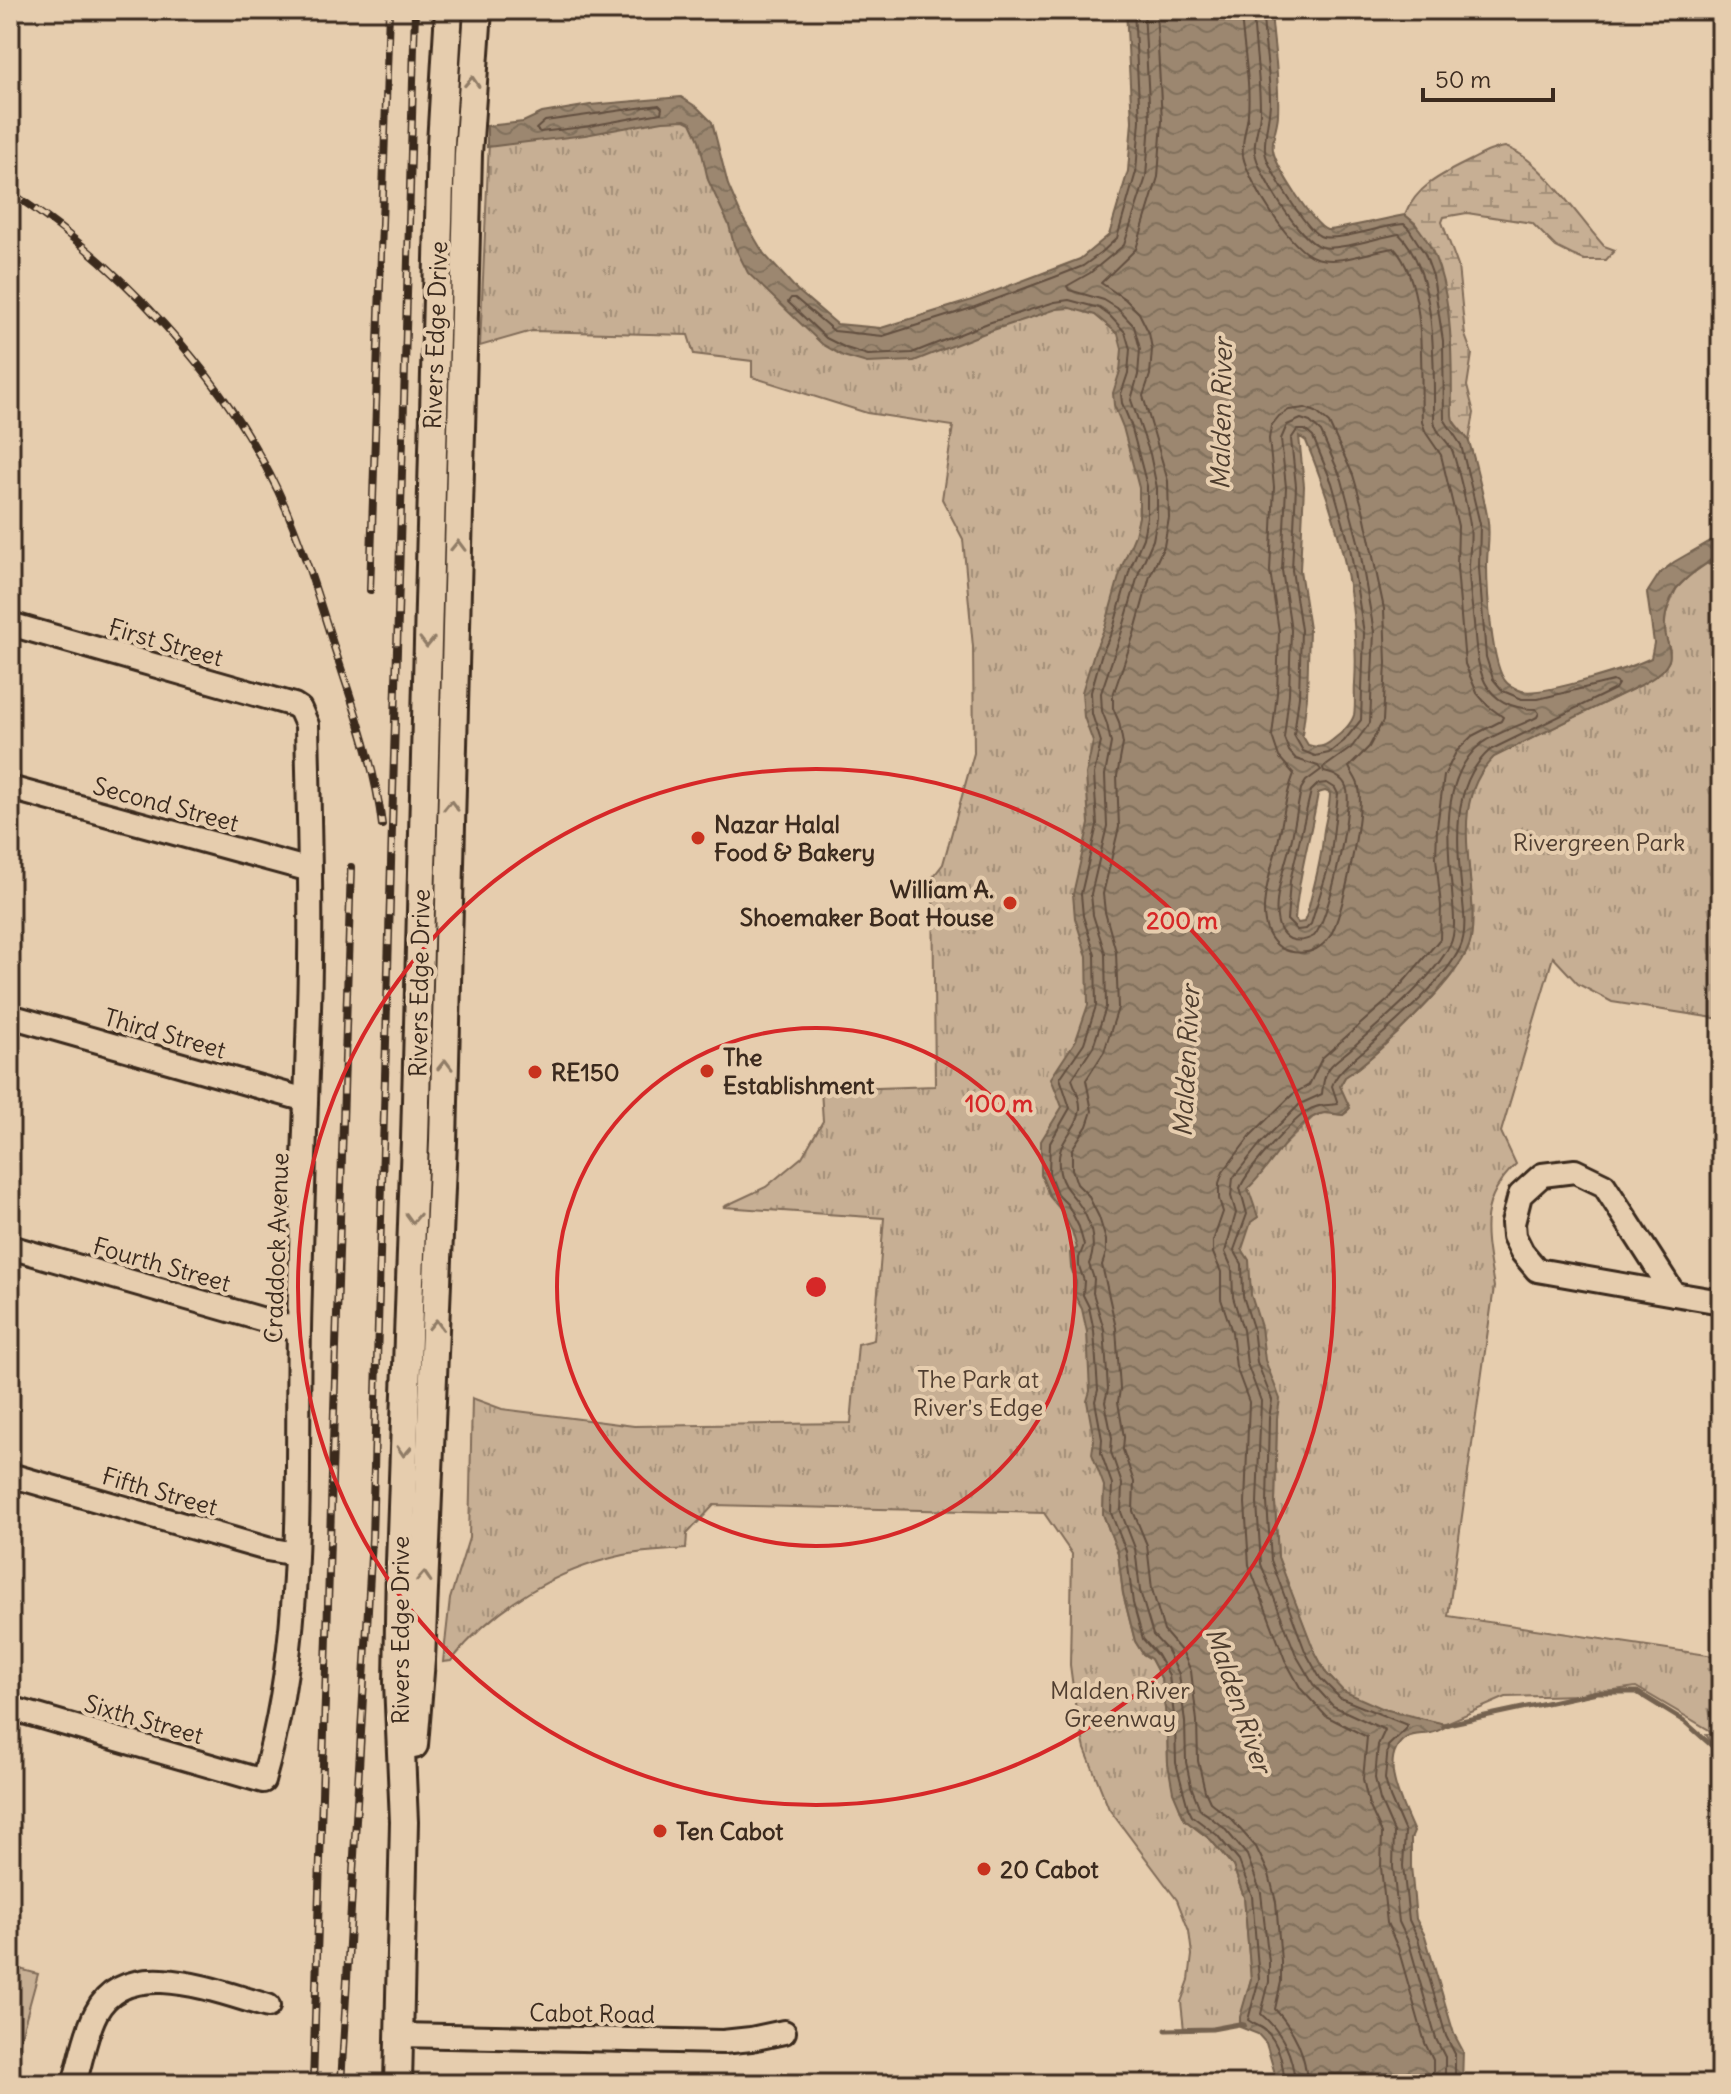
<svg xmlns="http://www.w3.org/2000/svg" width="1731" height="2094" font-family="Delius,sans-serif">
  <style>
    .grass { fill: #c7af94; stroke: #816c59; stroke-width: 2 }
    .wetland { fill: url(#wetland-marsh); stroke: #816c59; stroke-width: 2 }
    .park { fill: url(#park-tufts); stroke: #816c59; stroke-width: 2 }
    .water { fill: url(#water-waves); stroke: #75624f; stroke-width: 2; fill-rule: evenodd }
    .lines { fill: none; stroke-linecap: round; stroke-linejoin: round }
    .shore { stroke: #624f3f; stroke-width: 2 }
    .stream { stroke: #75624f; stroke-width: 5 }
    .minor-casing { stroke: #3b2a1e; stroke-width: 28 }
    .major-casing { stroke: #3b2a1e; stroke-width: 32 }
    .minor { stroke: #e6cdae; stroke-width: 22 }
    .major { stroke: #e6cdae; stroke-width: 26 }
    .rail-casing { stroke: #3b2a1e; stroke-width: 8 }
    .rail { stroke: #e6cdae; stroke-width: 5; stroke-dasharray: 15; stroke-linecap: butt }
    .oneway { stroke: #907c66 }
    .ring { fill: none; stroke: #d62828; stroke-width: 4 }
    .poi-dot { fill: #c8321e; stroke: #e6cdae; stroke-width: 3 }
    .labels { text-anchor: middle; dominant-baseline: central; stroke-width: 8; stroke-linejoin: round; paint-order: stroke }
    .street-label { font-size: 24px; fill: #3b2a1e; stroke: #e6cdae }
    .poi-label { font-size: 24px; font-weight: bold; fill: #3b2a1e; stroke: #e6cdae; text-anchor: start }
    .park-label { font-size: 24px; fill: #503e30; stroke: #e6cdae }
    .water-label { font-size: 26px; font-style: italic; fill: #4e3d2e; stroke: #e6cdae }
    .centre { fill: #d62828; stroke: #e6cdae; stroke-width: 4 }
    .ring-label { font-size: 24px; text-anchor: middle; font-weight: bold; fill: #d62828; stroke: #e6cdae; stroke-width: 8; stroke-linejoin: round; paint-order: stroke }
  </style>
  <defs>
    <pattern id="wetland-marsh" width="20" height="14" patternUnits="userSpaceOnUse" patternTransform="scale(2)"><rect width="20" height="14" fill="#c7af94"/><path d="M1 5h8M5 5V1M11 12h8M15 12V8" fill="none" stroke="#a38f78"/></pattern>
    <pattern id="park-tufts" width="24" height="20" patternUnits="userSpaceOnUse" patternTransform="scale(2)"><rect width="24" height="20" fill="#c7af94"/><path d="M3 7l-1-3M5 7V3M7 7l1-3M15 17l-1-3M17 17v-4M19 17l1-3" fill="none" stroke="#a38f78"/></pattern>
    <pattern id="water-waves" width="16" height="10" patternUnits="userSpaceOnUse" patternTransform="scale(2)"><rect width="16" height="10" fill="#9c8770"/><path d="M0 5q4-4 8 0t8 0" fill="none" stroke="#806f5b"/></pattern>
  </defs>
  <rect width="100%" height="100%" fill="#e6cdae"/>
  <filter id="ink" filterUnits="userSpaceOnUse"><feTurbulence type="fractalNoise" baseFrequency=".0125" numOctaves="2"/><feDisplacementMap in="SourceGraphic" scale="16" xChannelSelector="R" yChannelSelector="G"/><feConvolveMatrix kernelMatrix="1 2 1 2 8 2 1 2 1" color-interpolation-filters="sRGB"/></filter>
  <g filter="url(#ink)">
    <!-- grass -->
    <polygon class="grass" points="10,1961 17,1963 16,1968 38,1974 15,2058 10,2056"/>
    <!-- wetland -->
    <path class="wetland" d="M 1505,147 C 1539,156 1580,220 1604,246 L 1615,250 L 1606,260 L 1584,260 L 1572,255 L 1556,247 L 1532,223 L 1467,213 L 1444,217 L 1442,222 L 1458,266 L 1465,335 L 1472,354 L 1467,386 L 1474,413 L 1469,441 L 1451,418 L 1451,340 L 1432,251 L 1415,223 L 1405,215 C 1417,185 1443,174 1471,160 C 1483,154 1491,149 1505,147 Z"/>
    <!-- park -->
    <g class="park">
      <path d="M 695,116 L 713,183 L 824,340 L 1069,303 L 1107,316 L 1123,333 L 1144,489 L 1099,742 L 1093,954 L 1094,1006 L 1068,1108 L 1093,1330 L 1104,1486 L 1103,1514 L 1118,1553 L 1123,1594 L 1135,1641 L 1143,1654 L 1151,1659 L 1161,1678 L 1167,1724 L 1168,1764 L 1181,1812 L 1185,1820 L 1211,1840 L 1233,1866 L 1244,1897 L 1251,1979 L 1239,2024 L 1212,2029 L 1184,2030 L 1181,2002 L 1189,1980 L 1192,1955 L 1189,1931 L 1177,1900 L 1109,1809 L 1085,1749 L 1076,1710 L 1070,1665 L 1072,1554 L 1044,1513 L 714,1505 L 687,1534 L 686,1549 C 665,1551 644,1551 624,1555 C 555,1570 495,1606 451,1661 L 443,1662 L 450,1599 L 469,1538 L 472,1398 L 502,1409 L 634,1426 L 851,1423 L 858,1344 L 874,1340 L 884,1218 L 723,1207 L 766,1187 L 802,1157 L 823,1121 L 821,1090 L 935,1086 L 933,877 L 943,864 L 974,753 L 973,647 L 963,539 L 942,499 L 953,426 L 867,413 L 752,377 L 752,361 L 694,354 L 688,335 L 532,331 L 480,346 L 489,142 Z"/>
      <path d="M 1721,554 L 1721,1019 L 1612,1002 L 1578,984 L 1553,957 L 1501,1132 L 1516,1164 C 1475,1203 1486,1237 1494,1287 L 1448,1616 L 1721,1657 L 1721,1753 L 1713,1747 L 1706,1734 L 1711,1734 L 1709,1730 L 1636,1687 L 1578,1695 L 1506,1697 L 1444,1724 L 1384,1710 L 1362,1700 L 1343,1691 L 1326,1673 L 1313,1649 L 1278,1558 L 1275,1503 L 1277,1419 L 1249,1312 L 1251,1287 L 1245,1262 L 1239,1250 L 1239,1200 L 1273,1156 L 1313,1117 L 1323,1113 L 1343,1115 L 1347,1112 L 1340,1086 L 1345,1077 C 1375,1058 1466,973 1471,939 C 1480,879 1443,806 1493,757 L 1641,685 L 1662,671 L 1669,661 L 1670,650 L 1664,632 L 1666,613 L 1676,589 L 1690,575 Z"/>
    </g>
    <!-- water -->
    <path class="water" d="M 1126,10 L 1271,10 C 1273,45 1280,79 1278,114 C 1278,125 1271,139 1273,150 C 1275,165 1313,225 1327,230 C 1333,231 1393,217 1405,215 C 1457,255 1451,356 1452,415 C 1452,425 1463,431 1468,440 C 1472,447 1487,511 1488,522 C 1490,536 1487,551 1487,565 C 1487,588 1491,668 1507,683 C 1510,686 1518,690 1522,691 C 1541,696 1631,668 1651,658 L 1654,643 L 1647,593 L 1660,573 L 1674,562 L 1721,535 L 1721,553 C 1707,564 1688,574 1677,588 C 1668,601 1662,621 1666,636 C 1667,644 1672,652 1669,660 C 1665,672 1651,679 1641,685 L 1494,757 C 1444,806 1480,879 1471,939 C 1466,972 1375,1058 1345,1077 L 1340,1086 L 1350,1108 L 1343,1115 C 1336,1115 1331,1112 1324,1113 C 1297,1116 1268,1172 1248,1188 L 1258,1217 L 1251,1222 L 1242,1249 L 1249,1260 L 1251,1295 L 1261,1327 L 1265,1360 L 1280,1399 L 1277,1418 L 1275,1503 L 1278,1557 L 1313,1648 L 1326,1673 L 1343,1691 L 1384,1709 L 1449,1725 C 1443,1728 1437,1732 1431,1733 C 1422,1735 1415,1733 1406,1738 C 1376,1757 1404,1808 1414,1832 L 1411,1839 L 1411,1866 L 1416,1919 L 1425,1936 L 1454,2034 L 1463,2051 L 1462,2084 L 1278,2084 L 1266,2043 L 1258,2034 L 1240,2027 L 1240,2017 L 1251,1979 L 1244,1897 L 1233,1866 L 1211,1840 L 1185,1820 L 1173,1792 L 1168,1764 L 1167,1724 L 1161,1678 L 1151,1659 L 1143,1654 L 1135,1641 L 1123,1593 L 1118,1553 L 1103,1514 L 1104,1486 L 1092,1454 L 1094,1440 L 1087,1401 L 1090,1391 L 1087,1332 L 1082,1309 L 1075,1296 L 1076,1282 L 1071,1267 L 1070,1253 L 1077,1248 L 1072,1231 L 1061,1210 L 1050,1197 L 1041,1175 L 1041,1141 L 1062,1107 L 1051,1078 L 1076,1040 L 1088,1005 L 1087,956 L 1075,918 L 1073,894 L 1089,824 L 1086,774 L 1093,742 L 1084,717 L 1082,692 L 1094,653 L 1105,627 L 1122,566 L 1135,535 L 1139,517 L 1139,488 L 1123,427 L 1114,405 L 1113,393 L 1120,371 L 1122,349 L 1118,334 L 1095,315 L 1070,308 L 1057,309 L 990,331 L 914,361 L 867,363 L 843,356 L 822,344 L 748,273 L 734,245 L 729,225 L 708,180 L 699,140 L 691,123 L 685,120 L 663,121 L 585,135 L 487,147 L 487,126 L 523,122 L 542,113 L 590,105 L 681,97 L 698,108 L 712,122 L 728,185 L 741,215 L 764,254 L 797,290 L 837,324 L 881,328 L 969,301 L 1080,259 L 1109,235 L 1128,171 L 1132,121 ZM 1299,436 L 1306,441 C 1338,518 1360,600 1355,684 C 1354,694 1356,705 1354,715 C 1352,723 1342,733 1335,738 C 1326,746 1320,749 1308,745 L 1302,735 L 1307,697 L 1309,629 L 1300,570 L 1304,486 ZM 1325,791 L 1330,793 C 1330,809 1324,823 1323,838 C 1321,864 1313,888 1307,914 L 1304,922 L 1298,923 L 1295,919 C 1298,876 1311,835 1318,793 Z"/>
    <g class="lines">
      <!-- shore -->
      <g class="shore">
        <path d="M 1134,10 L 1140,120 L 1136,172 L 1117,238 L 1101,253 L 1083,266 L 1055,277 L 972,308 L 883,336 L 834,331 L 795,298 L 791,298 L 788,302 L 826,338 L 846,348 L 868,355 L 912,353 L 988,323 L 1055,302 L 1069,300 L 1099,308 L 1110,316 L 1125,332 L 1130,349 L 1128,373 L 1121,394 L 1122,403 L 1131,425 L 1147,486 L 1147,517 L 1143,538 L 1130,569 L 1113,629 L 1101,656 L 1091,692 L 1092,714 L 1101,742 L 1094,774 L 1097,825 L 1081,894 L 1083,916 L 1095,955 L 1096,1006 L 1084,1043 L 1060,1078 L 1070,1108 L 1050,1143 L 1049,1173 L 1057,1194 L 1068,1205 L 1079,1227 L 1084,1245 L 1079,1258 L 1079,1266 L 1084,1281 L 1083,1295 L 1089,1307 L 1094,1331 L 1098,1390 L 1095,1401 L 1102,1439 L 1101,1453 L 1112,1484 L 1111,1513 L 1126,1551 L 1133,1603 L 1143,1639 L 1157,1655 L 1169,1676 L 1175,1723 L 1176,1763 L 1188,1808 L 1192,1816 L 1217,1835 L 1239,1861 L 1252,1896 L 1259,1979 L 1248,2020 C 1253,2024 1260,2026 1265,2030 C 1280,2043 1283,2066 1285,2084"/>
        <path d="M 1144,10 L 1150,121 L 1146,177 L 1124,245 L 1090,273 L 1067,286 L 1069,290 L 1104,300 L 1117,308 L 1134,326 L 1140,349 L 1138,375 L 1131,400 L 1150,454 L 1157,488 L 1157,518 L 1153,540 L 1139,572 L 1122,631 L 1101,693 L 1102,711 L 1107,724 L 1111,743 L 1105,775 L 1107,826 L 1091,894 L 1093,915 L 1105,953 L 1106,1007 L 1093,1047 L 1072,1079 C 1075,1088 1081,1099 1080,1109 C 1077,1134 1053,1140 1060,1173 C 1062,1185 1069,1191 1076,1200 C 1090,1218 1098,1243 1089,1264 L 1094,1279 L 1093,1293 L 1104,1329 L 1108,1389 L 1105,1402 L 1112,1438 L 1111,1452 L 1122,1484 L 1121,1512 L 1135,1548 L 1140,1591 L 1153,1635 L 1166,1649 L 1179,1674 L 1185,1722 L 1186,1762 L 1191,1786 L 1200,1809 L 1224,1828 L 1247,1855 L 1261,1893 L 1269,1962 L 1269,1982 L 1261,2014 C 1283,2033 1293,2055 1295,2084"/>
        <path d="M 1156,10 L 1162,121 L 1158,177 L 1136,249 L 1101,283 L 1125,299 L 1139,313 L 1149,333 L 1152,349 L 1150,375 L 1143,396 L 1168,481 L 1169,518 L 1164,546 L 1150,576 L 1134,634 L 1113,695 L 1113,708 L 1119,722 L 1123,744 L 1117,776 L 1119,827 L 1103,894 L 1105,912 L 1116,952 L 1118,1008 L 1104,1052 L 1086,1080 L 1092,1111 L 1087,1126 L 1072,1149 L 1072,1169 L 1077,1184 L 1088,1195 L 1099,1217 L 1106,1240 L 1106,1253 L 1102,1265 L 1116,1328 L 1120,1389 L 1118,1402 L 1124,1437 L 1123,1450 L 1134,1482 L 1133,1511 L 1147,1545 L 1152,1589 L 1164,1631 L 1183,1653 L 1191,1671 L 1197,1721 L 1198,1761 L 1205,1791 L 1210,1802 L 1232,1820 L 1256,1847 L 1269,1874 L 1276,1902 L 1281,1961 L 1281,1982 L 1275,2009 C 1295,2031 1306,2054 1307,2084"/>
        <path d="M 1241,10 C 1242,44 1251,79 1248,114 C 1247,127 1241,142 1243,156 C 1248,181 1291,251 1316,258 C 1342,265 1368,251 1394,248 C 1428,285 1420,374 1422,422 L 1426,433 L 1441,455 L 1458,526 L 1457,568 L 1465,664 L 1477,693 L 1488,706 L 1503,717 L 1501,721 L 1472,736 L 1456,752 L 1444,776 L 1437,827 L 1436,858 L 1441,906 L 1440,939 L 1389,999 L 1322,1058 L 1309,1085 L 1293,1094 L 1251,1135 L 1223,1172 L 1219,1183 L 1219,1199 L 1223,1212 L 1213,1241 L 1213,1253 L 1221,1272 L 1221,1299 L 1232,1332 L 1236,1367 L 1249,1402 L 1245,1503 L 1249,1565 L 1285,1660 L 1301,1689 L 1326,1716 L 1367,1737 L 1363,1779 L 1369,1805 L 1382,1833 L 1381,1867 L 1387,1923 L 1398,1948 L 1425,2043 L 1433,2060 L 1433,2084"/>
        <path d="M 1253,10 C 1254,43 1260,76 1260,109 C 1261,123 1253,138 1255,152 C 1257,172 1300,241 1321,247 C 1339,251 1378,237 1399,234 C 1437,271 1434,367 1434,417 C 1433,430 1445,438 1451,448 C 1455,454 1469,515 1470,525 C 1472,539 1469,554 1469,568 C 1469,586 1472,605 1474,623 C 1477,667 1480,709 1536,709 L 1539,713 L 1537,717 C 1520,726 1497,732 1482,743 C 1440,776 1447,845 1452,891 C 1453,908 1457,931 1450,945 C 1431,981 1384,1019 1354,1046 C 1347,1053 1337,1059 1331,1066 C 1324,1074 1323,1084 1322,1094 L 1300,1104 L 1260,1144 L 1233,1178 L 1231,1196 L 1236,1213 L 1225,1252 L 1232,1268 L 1233,1297 L 1243,1330 L 1247,1364 L 1261,1401 L 1257,1503 L 1261,1564 L 1296,1655 L 1313,1684 L 1333,1706 L 1385,1730 L 1378,1745 L 1375,1778 L 1380,1800 L 1394,1832 L 1393,1867 L 1399,1922 L 1409,1943 L 1436,2039 L 1445,2057 L 1445,2084"/>
        <path d="M 1263,10 C 1263,41 1270,71 1270,101 C 1270,117 1264,134 1265,150 C 1265,165 1306,229 1320,236 C 1335,243 1383,225 1404,224 L 1409,229 L 1425,254 L 1433,276 L 1443,341 L 1444,419 L 1461,445 L 1480,524 L 1479,568 L 1486,657 L 1493,679 L 1503,691 L 1522,699 L 1538,699 L 1613,681 L 1618,684 L 1615,689 L 1490,750 C 1450,785 1457,845 1462,894 C 1464,910 1467,933 1460,948 C 1445,980 1396,1022 1369,1046 C 1356,1058 1338,1069 1332,1086 L 1338,1104 C 1328,1106 1316,1104 1307,1111 C 1289,1124 1248,1169 1240,1188 L 1247,1214 L 1234,1250 L 1242,1264 L 1243,1296 L 1253,1328 L 1257,1362 L 1272,1400 L 1269,1418 L 1267,1503 L 1271,1560 L 1305,1651 L 1320,1678 L 1340,1698 L 1407,1725 L 1406,1729 L 1388,1746 L 1385,1779 L 1390,1797 L 1405,1832 L 1403,1866 L 1409,1920 L 1418,1939 L 1446,2036 L 1455,2054 L 1455,2084"/>
        <polygon points="659,105 662,108 661,113 584,127 540,132 536,129 545,121"/>
        <path d="M 1305,408 L 1316,412 L 1329,423 L 1353,475 L 1363,509 L 1384,609 L 1386,663 L 1383,721 L 1369,747 L 1349,767 C 1352,774 1358,780 1359,788 C 1364,813 1343,915 1330,936 C 1326,942 1322,946 1316,949 C 1306,954 1292,954 1281,948 C 1246,925 1275,864 1280,833 C 1284,813 1286,793 1294,774 L 1279,757 L 1272,736 L 1277,693 L 1279,631 L 1270,571 L 1274,487 L 1269,439 L 1271,426 L 1279,416 L 1289,410 Z"/>
        <path d="M 1301,419 L 1310,422 L 1321,432 L 1342,480 L 1359,545 L 1374,632 L 1370,723 L 1351,748 L 1323,768 L 1324,772 C 1334,774 1345,779 1347,790 C 1352,811 1329,921 1314,936 C 1307,940 1298,942 1290,939 C 1261,925 1287,861 1292,838 C 1295,822 1298,805 1301,789 L 1306,781 L 1321,770 L 1318,766 L 1296,759 L 1289,751 L 1284,738 L 1289,694 L 1291,630 L 1282,570 L 1286,487 L 1281,439 L 1287,425 Z"/>
        <polygon points="1297,430 1305,430 1313,437 1332,483 1350,547 1364,633 1361,720 1344,741 1329,753 1315,756 1303,751 1294,735 1299,696 1301,630 1292,570 1296,486 1291,439"/>
        <polygon points="1327,783 1335,788 1338,794 1330,862 1311,924 1306,929 1297,930 1287,920 1290,881 1311,791 1318,784"/>
      </g>
      <!-- stream -->
      <g class="stream">
        <polyline points="1709,563 1721,554"/>
        <polyline points="1443,1725 1597,1692 1637,1692 1684,1721 1721,1754"/>
        <polyline points="1166,2030 1212,2029 1239,2024 1244,2025"/>
      </g>
      <!-- minor casing -->
      <g class="minor-casing">
        <g id="minor">
          <path d="M 10,624 L 294,705 L 300,709 L 307,725 C 309,819 312,914 309,1009 C 306,1116 301,1223 299,1330 C 296,1483 306,1632 263,1781 L 10,1708"/>
          <polyline points="10,788 310,870"/>
          <polyline points="10,1016 306,1100"/>
          <polygon points="1575,1171 1604,1185 1674,1294 1537,1270 1522,1252 1514,1236 1513,1223 1520,1195 1542,1175"/>
          <polyline points="10,1247 299,1330"/>
          <polyline points="1674,1294 1721,1302"/>
          <polyline points="10,1475 267,1549 296,1554"/>
          <polyline points="399,2035 723,2042 751,2039 784,2032"/>
          <path d="M 74,2084 C 81,2061 85,2034 96,2013 C 127,1953 220,1993 268,2006"/>
        </g>
      </g>
      <!-- major casing -->
      <g class="major-casing">
        <g id="major">
          <polyline points="414,1745 421,1660 443,1141 468,154 478,10"/>
          <polyline points="398,2084 404,1822 398,1682 400,1563 415,1140 441,144 449,10"/>
        </g>
      </g>
      <!-- minor -->
      <use href="#minor" class="minor"/>
      <!-- major -->
      <use href="#major" class="major"/>
      <!-- rail casing -->
      <g class="rail-casing">
        <g id="rail">
          <path d="M 10,192 C 118,263 223,374 278,491 C 302,542 318,597 335,650 C 354,708 375,765 382,825"/>
          <polyline points="370,590 389,10"/>
          <polyline points="313,2084 351,867"/>
          <polyline points="341,2084 372,1539 415,10"/>
        </g>
      </g>
      <!-- rail -->
      <use href="#rail" class="rail"/>
    </g>
    <!-- one-way arrows -->
    <defs><path id="oneway-chevron" d="M-2-3.5L2.5 0L-2 3.5" fill="none" stroke-width="1.6" stroke-linecap="round" stroke-linejoin="round" transform="scale(2)"/></defs>
    <g class="oneway">
      <use href="#oneway-chevron" transform="translate(472 82) rotate(-87)"/>
      <use href="#oneway-chevron" transform="translate(458 546) rotate(-89)"/>
      <use href="#oneway-chevron" transform="translate(427 642) rotate(91)"/>
      <use href="#oneway-chevron" transform="translate(451 806) rotate(-89)"/>
      <use href="#oneway-chevron" transform="translate(445 1065) rotate(-89)"/>
      <use href="#oneway-chevron" transform="translate(413 1218) rotate(92)"/>
      <use href="#oneway-chevron" transform="translate(436 1325) rotate(-88)"/>
      <use href="#oneway-chevron" transform="translate(404 1451) rotate(93)"/>
      <use href="#oneway-chevron" transform="translate(424 1577) rotate(-87)"/>
    </g>
  </g>
  <!-- distance rings -->
  <g class="ring">
    <circle cx="816" cy="1287" r="259"/>
    <circle cx="816" cy="1287" r="518"/>
  </g>
  <!-- markers -->
  <g class="poi-dot">
    <circle cx="698" cy="838" r="8"/>
    <circle cx="1010" cy="903" r="8"/>
    <circle cx="707" cy="1071" r="8"/>
    <circle cx="535" cy="1072" r="8"/>
    <circle cx="660" cy="1831" r="8"/>
    <circle cx="984" cy="1869" r="8"/>
  </g>
  <g class="labels">
    <!-- street labels -->
    <g class="street-label">
      <text transform="translate(435 335) rotate(-88)">Rivers Edge Drive</text>
      <text transform="translate(166 642) rotate(16)">First Street</text>
      <text transform="translate(166 804) rotate(15)">Second Street</text>
      <text transform="translate(419 983) rotate(-89)">Rivers Edge Drive</text>
      <text transform="translate(165 1033) rotate(16)">Third Street</text>
      <text transform="translate(276 1248) rotate(-88)">Craddock Avenue</text>
      <text transform="translate(162 1264) rotate(16)">Fourth Street</text>
      <text transform="translate(160 1491) rotate(16)">Fifth Street</text>
      <text transform="translate(400 1630) rotate(-90)">Rivers Edge Drive</text>
      <text transform="translate(144 1719) rotate(16)">Sixth Street</text>
      <text transform="translate(592 2013) rotate(1)">Cabot Road</text>
    </g>
    <!-- poi labels -->
    <g class="poi-label">
      <text x="714" y="824">Nazar Halal<tspan x="714" dy="28">Food &amp; Bakery</tspan></text>
      <text x="994" y="889" text-anchor="end">William A.<tspan x="994" dy="28">Shoemaker Boat House</tspan></text>
      <text x="723" y="1057">The<tspan x="723" dy="28">Establishment</tspan></text>
      <text x="551" y="1072">RE150</text>
      <text x="676" y="1831">Ten Cabot</text>
      <text x="1000" y="1869">20 Cabot</text>
    </g>
    <!-- park labels -->
    <g class="park-label">
      <text x="1599" y="842">Rivergreen Park</text>
      <text x="978" y="1379">The Park at<tspan x="978" dy="28">River's Edge</tspan></text>
      <text x="1120" y="1690">Malden River<tspan x="1120" dy="28">Greenway</tspan></text>
    </g>
    <!-- water labels -->
    <g class="water-label">
      <text transform="translate(1221 414) rotate(-89)">Malden River</text>
      <text transform="translate(1186 1061) rotate(-87)">Malden River</text>
      <text transform="translate(1239 1700) rotate(71)">Malden River</text>
    </g>
  </g>
  <circle cx="816" cy="1287" r="12" class="centre"/>
  <g class="ring-label">
    <text x="1182" y="929">200 m</text>
    <text x="999" y="1112">100 m</text>
  </g>
  <!-- margin -->
  <rect width="1731" height="2094" fill="none" stroke="#e6cdae" stroke-width="40"/>
  <rect x="20" y="20" width="1691" height="2054" fill="none" stroke="#3b2a1e" stroke-width="3" filter="url(#ink)"/>
  <!-- scale -->
  <path d="M1423 88v12h130v-12" fill="none" stroke="#3b2a1e" stroke-width="4"/>
  <text x="1435" y="88" font-size="24" fill="#3b2a1e" stroke="#e6cdae" stroke-width="6" paint-order="stroke">50 m</text>
</svg>
